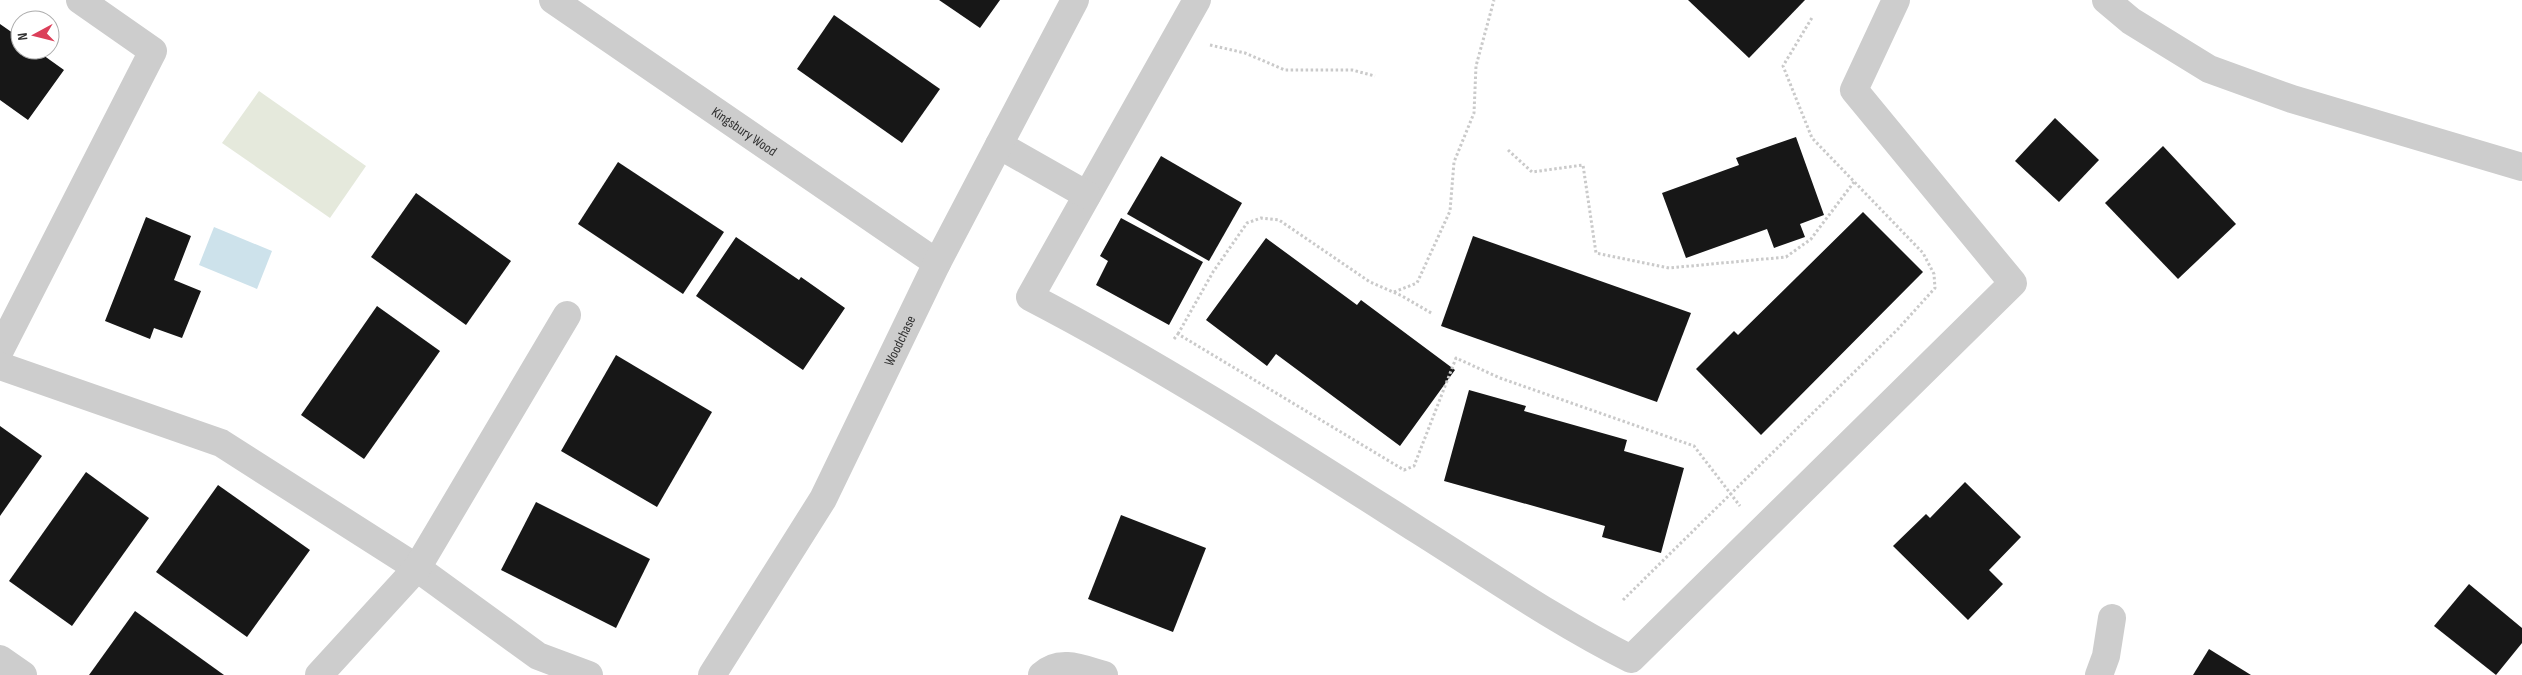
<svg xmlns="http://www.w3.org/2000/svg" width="2522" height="675" font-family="'Sofia Sans Condensed',sans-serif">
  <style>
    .green { fill: #e5e9dc }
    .water { fill: #cde2eb }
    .building { fill: #171717 }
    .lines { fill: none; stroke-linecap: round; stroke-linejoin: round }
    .path { stroke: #cacaca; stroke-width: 3; stroke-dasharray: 2.5 2.5; stroke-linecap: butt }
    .minor { stroke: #cdcdcd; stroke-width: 28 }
    .labels { text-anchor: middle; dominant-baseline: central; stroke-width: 5; stroke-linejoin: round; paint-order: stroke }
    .street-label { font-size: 14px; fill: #303030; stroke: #fff }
  </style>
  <rect width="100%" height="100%" fill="#fff"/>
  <!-- green -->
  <polygon class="green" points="259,91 366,166 330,218 222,143"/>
  <!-- water -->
  <polygon class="water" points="214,227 272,251 257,289 199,265"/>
  <!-- building -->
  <g class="building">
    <polygon points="939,0 1000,0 980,28"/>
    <polygon points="1688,0 1805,0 1749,58"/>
    <polygon points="834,15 940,89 902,143 797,69"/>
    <polygon points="0,24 20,38 20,50 36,50 64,70 28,120 0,100"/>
    <polygon points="2055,118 2099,160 2059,202 2015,161"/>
    <polygon points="1796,137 1824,215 1800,224 1805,237 1774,248 1767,229 1686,258 1662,193 1739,165 1736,158"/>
    <polygon points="2163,146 2236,224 2178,279 2105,203"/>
    <polygon points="1161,156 1242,203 1209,261 1127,214"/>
    <polygon points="618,162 724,232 683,294 578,224"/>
    <polygon points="416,193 511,261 466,325 371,257"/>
    <polygon points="1863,212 1923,272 1761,435 1696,369 1734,331 1738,335"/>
    <polygon points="146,217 191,236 174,280 201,291 182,338 154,328 150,339 105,321"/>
    <polygon points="1121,218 1203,262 1169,325 1096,285 1108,261 1100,256"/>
    <polygon points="1473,236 1691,313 1657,402 1441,326"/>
    <polygon points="736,237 799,280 801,277 845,308 803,370 696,296"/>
    <polygon points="1266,238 1357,305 1361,300 1455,370 1400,446 1276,354 1267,366 1206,320"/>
    <polygon points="377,306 440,351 364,459 301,415"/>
    <polygon points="616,355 712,412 657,507 561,451"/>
    <polygon points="1469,390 1526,406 1524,411 1627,440 1624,451 1684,468 1661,553 1602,537 1605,526 1444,481"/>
    <polygon points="0,426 42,456 0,516"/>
    <polygon points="86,472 149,518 72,626 9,581"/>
    <polygon points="1965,482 2021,537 1989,570 2003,584 1968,620 1893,546 1926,514 1930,518"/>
    <polygon points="218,485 310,550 247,637 156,572"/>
    <polygon points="536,502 650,559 616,628 501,570"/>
    <polygon points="1121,515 1206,548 1173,632 1088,599"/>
    <polygon points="2469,584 2522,628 2522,643 2496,675 2434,626"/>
    <polygon points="135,611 224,675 89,675"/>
    <polygon points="2209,649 2251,675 2193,675"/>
  </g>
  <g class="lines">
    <!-- path -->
    <g class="path">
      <polyline points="1210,45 1245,53 1285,70 1352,70 1375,76"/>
      <polyline points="1508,150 1532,172 1583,165 1596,253 1669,268 1786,257 1811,239 1854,182"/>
      <polyline points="1394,292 1417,283 1450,211 1454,162 1474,113 1476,66 1494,0"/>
      <polyline points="1178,334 1213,272 1247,223 1261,218 1279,220 1370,282 1402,296 1433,314"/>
      <polyline points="1174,339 1178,334 1404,470 1414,466 1456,358 1500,378 1694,446 1740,506"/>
      <polyline points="1623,600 1898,329 1935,288 1934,274 1923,253 1812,138 1783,66 1813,16"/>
    </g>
    <!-- minor -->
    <g class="minor">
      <path id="s1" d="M 553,0 L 937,263"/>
      <path d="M 1197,0 L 1030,297 C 1163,366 1291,449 1418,530 C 1488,574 1557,622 1631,659 L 2013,283 L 1854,90 L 1896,0"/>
      <polyline points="2106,0 2131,21 2209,69 2292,99 2522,167"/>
      <polyline points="999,145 1087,195"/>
      <polyline points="0,350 153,51 80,0"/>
      <polyline points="0,366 221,443 417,568 538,656 589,675"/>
      <polyline points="0,659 23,675"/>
      <polyline points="319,675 417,568 567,315"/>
      <path id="s2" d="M 712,675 L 823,499 L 937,263 L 1075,0"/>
      <path d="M 1042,675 C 1060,658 1083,669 1104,675"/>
      <polyline points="2099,675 2106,656 2112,618"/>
    </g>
  </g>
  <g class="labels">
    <!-- street labels -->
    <g class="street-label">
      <text stroke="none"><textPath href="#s1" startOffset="232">Kingsbury Wood</textPath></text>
      <text stroke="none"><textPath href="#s2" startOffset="384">Woodchase</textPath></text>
    </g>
  </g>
  <!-- north arrow -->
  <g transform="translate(35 35) rotate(263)"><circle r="24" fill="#ffffff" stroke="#acacac"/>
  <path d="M0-4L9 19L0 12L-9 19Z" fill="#db3f59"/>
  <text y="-8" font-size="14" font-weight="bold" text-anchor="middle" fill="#303030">N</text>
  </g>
</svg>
